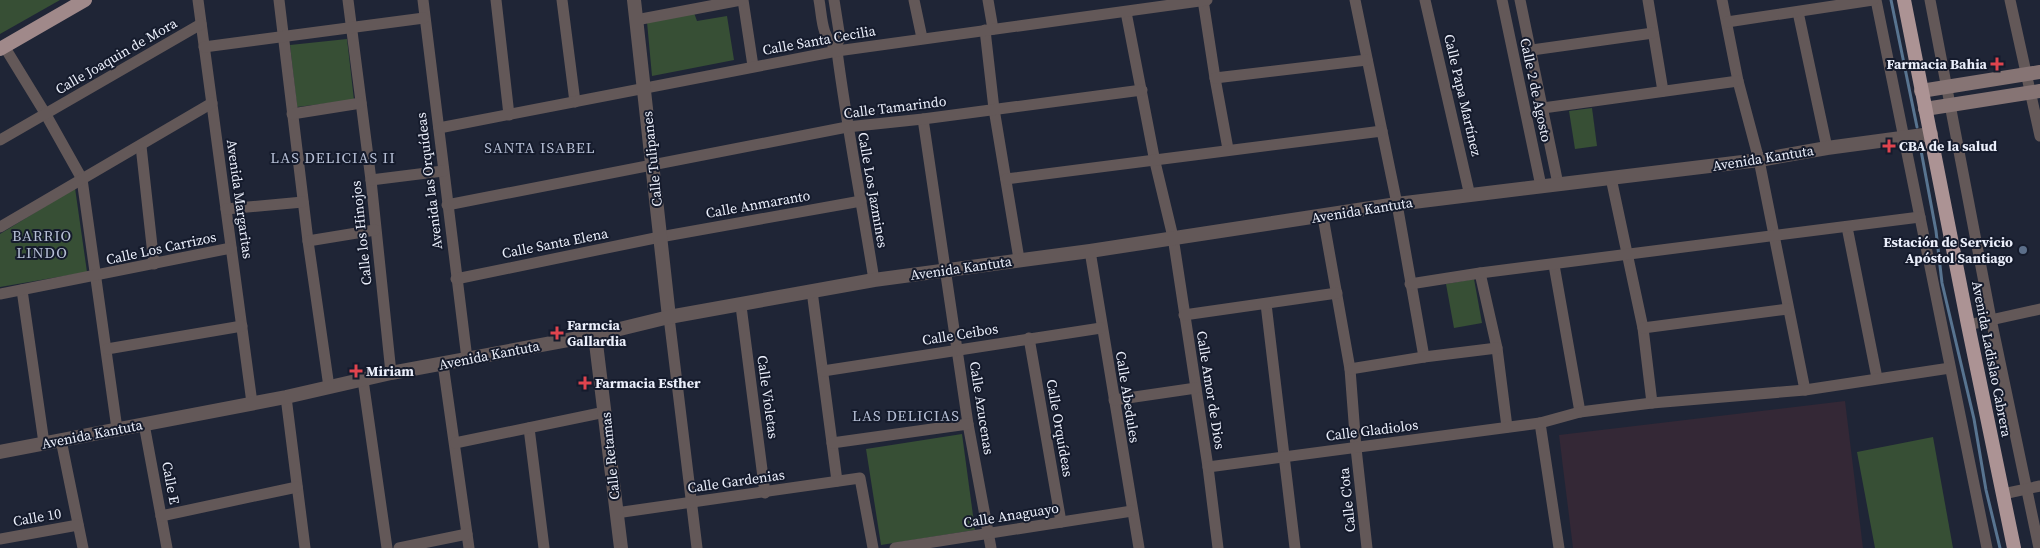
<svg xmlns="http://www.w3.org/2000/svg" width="2040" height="548" font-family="'Source Serif 4',serif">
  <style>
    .industrial { fill: #342836 }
    .green { fill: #374f35 }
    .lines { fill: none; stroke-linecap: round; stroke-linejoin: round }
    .stream { stroke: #587490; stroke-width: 3 }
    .minor { stroke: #635858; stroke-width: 11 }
    .tertiary { stroke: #635858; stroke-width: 14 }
    .secondary { stroke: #867474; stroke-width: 14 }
    .primary { stroke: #a0898a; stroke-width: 14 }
    .trunk { stroke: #ac9394; stroke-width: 14 }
    .health-dot { fill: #e0444e; stroke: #151b2c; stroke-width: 2 }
    .service-dot { fill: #5c6f8a; stroke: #151b2c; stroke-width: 2 }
    .labels { text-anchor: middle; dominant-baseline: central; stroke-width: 4; stroke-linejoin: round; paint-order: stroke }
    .street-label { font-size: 14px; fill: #ebeffb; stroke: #151b2c }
    .poi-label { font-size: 14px; font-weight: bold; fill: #ebeffb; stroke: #151b2c; text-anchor: start }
    .neighbourhood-label { font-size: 15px; letter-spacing: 1px; fill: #b6bfd5; stroke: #151b2c }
  </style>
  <rect width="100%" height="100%" fill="#1f2536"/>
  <!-- industrial -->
  <polygon class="industrial" points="1845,401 1863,548 1573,548 1559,435"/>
  <!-- green -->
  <g class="green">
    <polygon points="0,0 60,0 0,34"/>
    <polygon points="693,10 697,21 727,16 734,60 652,76 647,22"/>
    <polygon points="347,39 354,100 297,107 290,45"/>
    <polygon points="1592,108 1597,146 1575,149 1569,111"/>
    <polygon points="75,188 87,272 0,287 0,234"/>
    <polygon points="1474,279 1482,323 1454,328 1446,284"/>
    <polygon points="962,434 975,530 881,545 866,449"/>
    <polygon points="1933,437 1953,548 1875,548 1857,452"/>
  </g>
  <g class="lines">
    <!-- stream -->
    <g class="stream">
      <polyline points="1891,0 1917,127"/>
      <polyline points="1920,145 1936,231 1942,283 1974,419 1986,490 2000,548"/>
    </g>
    <!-- minor -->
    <g class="minor">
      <polyline points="198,0 252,403"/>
      <polyline points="279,0 308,241 329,387"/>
      <polyline points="348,0 371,180 391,373"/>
      <polyline points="423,0 467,359"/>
      <polyline points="496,0 509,115"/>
      <polyline points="562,0 575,102"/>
      <polyline points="743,0 753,66"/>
      <path d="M 819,0 C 822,14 821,39 836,46 L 837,51 C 847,128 862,204 874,280"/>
      <polyline points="834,0 840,38 836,46"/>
      <polyline points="914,0 922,38"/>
      <polyline points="988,0 993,29"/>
      <polyline points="1203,0 1215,78 1228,149"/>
      <polyline points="1355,0 1397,204 1424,357"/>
      <polyline points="1425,0 1470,196"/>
      <polyline points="1502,0 1541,186"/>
      <polyline points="1520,0 1558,184"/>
      <polyline points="1648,0 1663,91"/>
      <polyline points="1722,0 1738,81 1759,160 1805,390"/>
      <polyline points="1876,0 1987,548"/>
      <polyline points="1930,0 1991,319 2039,548"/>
      <polyline points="2010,0 2040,136"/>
      <polyline points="1126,12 1155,162 1173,237 1208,467 1218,548"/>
      <polyline points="1798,12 1827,148"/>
      <polyline points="636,20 741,0"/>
      <polyline points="1727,22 1873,0"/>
      <polyline points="985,30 994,109 1019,259"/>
      <polyline points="4,46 45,113 82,179 117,429"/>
      <polyline points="204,47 424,18"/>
      <polyline points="1532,50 1653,33"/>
      <polyline points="1215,78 1367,60"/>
      <polyline points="1543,108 1738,81"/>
      <polyline points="292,114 361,103"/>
      <polyline points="923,119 968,424 991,548"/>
      <polyline points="439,128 837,51 1207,0"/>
      <polyline points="0,140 201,24"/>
      <polyline points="141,146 154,264"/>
      <polyline points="1611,178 1643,328 1652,403"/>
      <path d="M 1006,179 C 1132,164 1256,146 1382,131"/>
      <polyline points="371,180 443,171"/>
      <polyline points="447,205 847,127 923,119 1142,90"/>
      <polyline points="226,209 303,202"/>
      <polyline points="1323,217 1350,369 1356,448 1367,548"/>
      <polyline points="0,227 212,103"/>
      <polyline points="1847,227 1877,378"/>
      <polyline points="308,241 375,230"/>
      <polyline points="1090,251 1139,548"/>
      <polyline points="1554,265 1580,412"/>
      <polyline points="1480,273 1497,348 1507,427"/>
      <polyline points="456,279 660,237 861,201"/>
      <polyline points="1410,284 1480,273 1920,217"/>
      <polyline points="22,290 44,443"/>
      <polyline points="812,291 837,481"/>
      <polyline points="0,294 231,248"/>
      <polyline points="1266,304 1295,548"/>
      <polyline points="741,306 765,493"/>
      <polyline points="1184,315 1337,293"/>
      <polyline points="669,317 697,548"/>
      <polyline points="1968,325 2040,309"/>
      <polyline points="1643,328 1788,309"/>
      <polyline points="1029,338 1061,522"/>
      <polyline points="107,349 242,326"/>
      <polyline points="443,364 469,548"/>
      <polyline points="1350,369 1424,357 1497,348"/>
      <polyline points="823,371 1101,328"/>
      <polyline points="363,380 387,548"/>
      <polyline points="286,397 305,548"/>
      <polyline points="1114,400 1196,388"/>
      <polyline points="1540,423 1559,548"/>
      <polyline points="144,424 167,548"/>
      <polyline points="529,428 544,548"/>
      <polyline points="61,440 83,548"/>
      <polyline points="455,443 605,412"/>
      <polyline points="832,443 968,424"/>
      <polyline points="1208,467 1540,423 1580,412 1652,403 1805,390 1950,368"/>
      <polyline points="2003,494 2040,486"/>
      <polyline points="616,513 860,478 873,548"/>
      <polyline points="161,516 297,487"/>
      <polyline points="0,539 78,525"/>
      <polyline points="399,548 467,534"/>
      <polyline points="895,548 1132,511"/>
    </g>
    <!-- tertiary -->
    <g class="tertiary">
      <polyline points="634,0 669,317"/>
      <polyline points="595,335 621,548"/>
      <polyline points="0,452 286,397 391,373 595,335 669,317 874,280 1090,251 1397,204 1759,160 1827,148 1931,134"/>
    </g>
    <!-- secondary -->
    <g class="secondary">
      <polyline points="1921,91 2040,72"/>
      <polyline points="1925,109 2040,91"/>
    </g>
    <!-- primary -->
    <polyline class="primary" points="0,49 85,0"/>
    <!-- trunk -->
    <polyline class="trunk" points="1904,0 1968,325 2014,548"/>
  </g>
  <!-- markers -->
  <g class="health-dot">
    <path d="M1994.5 56.5h5v5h5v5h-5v5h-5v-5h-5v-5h5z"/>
    <path d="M1886.5 138.5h5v5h5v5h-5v5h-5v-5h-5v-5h5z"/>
    <path d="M554.5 325.5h5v5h5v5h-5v5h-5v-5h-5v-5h5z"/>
    <path d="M353.5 363.5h5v5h5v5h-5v5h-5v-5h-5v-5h5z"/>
    <path d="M582.5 375.5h5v5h5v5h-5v5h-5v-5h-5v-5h5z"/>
  </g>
  <circle class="service-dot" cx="2023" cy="250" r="5"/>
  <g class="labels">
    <!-- street labels -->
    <g class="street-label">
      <text transform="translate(819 40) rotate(-10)">Calle Santa Cecilia</text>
      <text transform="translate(116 56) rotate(-30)">Calle Joaquin de Mora</text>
      <text transform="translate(1536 90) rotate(78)">Calle 2 de Agosto</text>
      <text transform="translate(1463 95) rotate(77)">Calle Papa Martínez</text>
      <text transform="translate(895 107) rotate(-7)">Calle Tamarindo</text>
      <text transform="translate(1763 158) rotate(-9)">Avenida Kantuta</text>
      <text transform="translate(652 159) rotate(-96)">Calle Tulipanes</text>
      <text transform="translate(429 181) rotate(-97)">Avenida las Orquídeas</text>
      <text transform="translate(873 190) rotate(80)">Calle Los Jazmines</text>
      <text transform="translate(240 199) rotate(82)">Avenida Margaritas</text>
      <text transform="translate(758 204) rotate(-10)">Calle Anmaranto</text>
      <text transform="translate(1362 210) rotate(-9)">Avenida Kantuta</text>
      <text transform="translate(361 233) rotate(-96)">Calle los Hinojos</text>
      <text transform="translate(555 243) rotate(-11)">Calle Santa Elena</text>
      <text transform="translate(161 248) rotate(-12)">Calle Los Carrizos</text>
      <text transform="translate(961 268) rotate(-8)">Avenida Kantuta</text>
      <text transform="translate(960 334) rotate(-9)">Calle Ceibos</text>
      <text transform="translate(489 355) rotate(-11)">Avenida Kantuta</text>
      <text transform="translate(1992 359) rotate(79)">Avenida Ladislao Cabrera</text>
      <text transform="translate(1211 390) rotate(81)">Calle Amor de Dios</text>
      <text transform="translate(768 397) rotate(82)">Calle Violetas</text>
      <text transform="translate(1128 397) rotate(81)">Calle Abedules</text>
      <text transform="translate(982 408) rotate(81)">Calle Azucenas</text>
      <text transform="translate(1060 428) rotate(80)">Calle Orquídeas</text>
      <text transform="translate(1372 430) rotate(-7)">Calle Gladiolos</text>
      <text transform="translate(92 434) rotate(-11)">Avenida Kantuta</text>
      <text transform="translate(610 456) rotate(-96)">Calle Retamas</text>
      <text transform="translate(736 481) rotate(-8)">Calle Gardenias</text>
      <text transform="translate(171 483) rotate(79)">Calle E</text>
      <text transform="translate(1347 500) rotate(-96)">Calle C'ota</text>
      <text transform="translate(1011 515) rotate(-9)">Calle Anaguayo</text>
      <text transform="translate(37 517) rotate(-10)">Calle 10</text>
    </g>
    <!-- poi labels -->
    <g class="poi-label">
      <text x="1987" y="64" text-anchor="end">Farmacia Bahia</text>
      <text x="1899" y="146">CBA de la salud</text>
      <text x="2013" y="242" text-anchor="end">Estación de Servicio<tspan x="2013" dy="16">Apóstol Santiago</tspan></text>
      <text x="567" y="325">Farmcia<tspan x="567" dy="16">Gallardia</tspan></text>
      <text x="366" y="371">Miriam</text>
      <text x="595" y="383">Farmacia Esther</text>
    </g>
    <!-- neighbourhood labels -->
    <g class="neighbourhood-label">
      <text x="540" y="147">SANTA ISABEL</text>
      <text x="333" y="157">LAS DELICIAS II</text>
      <text x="42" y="235">BARRIO<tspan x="42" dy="17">LINDO</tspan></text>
      <text x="906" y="415">LAS DELICIAS</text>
    </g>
  </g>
</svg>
